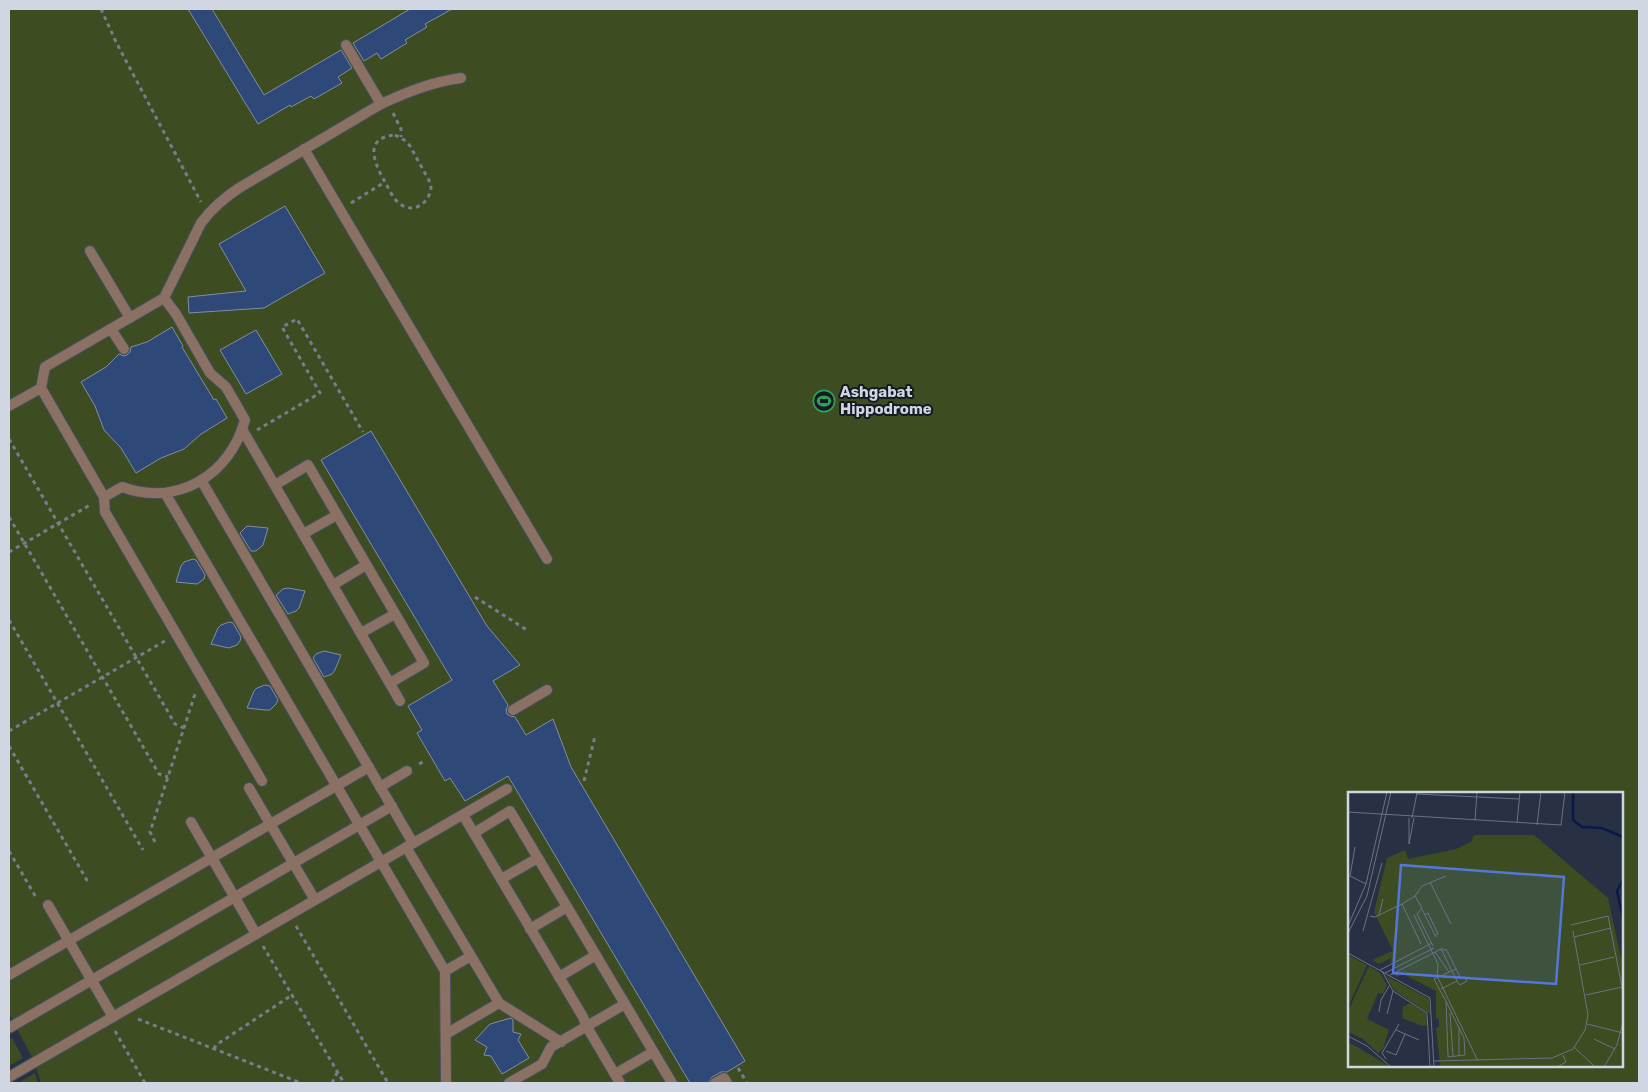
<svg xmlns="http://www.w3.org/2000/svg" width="1648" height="1092" font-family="Rubik,sans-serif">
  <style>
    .green { fill: #3d4c21; fill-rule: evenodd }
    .building { fill: #2e4877; stroke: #828ea4 }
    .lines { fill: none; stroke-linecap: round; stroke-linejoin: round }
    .lane-casing { stroke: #454f60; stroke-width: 12 }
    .path { stroke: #767e8e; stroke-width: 3; stroke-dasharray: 4 4; stroke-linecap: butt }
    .lane { stroke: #8b7064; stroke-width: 10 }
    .labels { text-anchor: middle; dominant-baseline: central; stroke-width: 4; stroke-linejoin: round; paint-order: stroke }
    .poi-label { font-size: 15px; font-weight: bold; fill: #d0d6e2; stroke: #151921; text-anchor: start }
    .inset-river { fill: none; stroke: #061b46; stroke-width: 2.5 }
    .inset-road { fill: none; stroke: #6b7383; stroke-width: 1 }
    .view { fill: #5377db; fill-opacity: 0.15; stroke: #5377db; stroke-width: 2.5 }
    .inset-edge { fill: none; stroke: #d0d6e2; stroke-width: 2.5 }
  </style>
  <rect width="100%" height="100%" fill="#273143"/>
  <!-- green -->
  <g class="green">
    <path d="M 9,9 L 1639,9 L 1639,1083 L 41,1083 L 33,1059 L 9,1014 ZM 1349,793 L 1622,793 L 1622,1066 L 1349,1066 Z"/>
    <polygon points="12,1038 23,1058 9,1066 9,1040"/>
    <polygon points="35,1073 38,1083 18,1083"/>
  </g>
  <!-- building -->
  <g class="building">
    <polygon points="188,9 212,9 264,95 341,50 352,68 338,77 342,83 314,99 311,96 291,107 290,105 258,124"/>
    <polygon points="410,9 452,9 425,24 427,27 405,40 407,43 381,59 377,53 364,61 353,43"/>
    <polygon points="285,206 325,273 264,308 189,313 188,297 246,291 219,244"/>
    <polygon points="172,327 183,346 182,347 214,400 216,399 227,418 201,434 184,449 161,458 136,473 121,448 104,430 95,406 81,382 106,367 119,354 124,356 127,355 130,352 131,347 147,342"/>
    <polygon points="256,330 282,374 246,394 220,350"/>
    <polygon points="371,431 487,626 520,665 493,681 508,705 506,710 507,714 510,716 515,717 526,735 553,719 571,767 745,1061 727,1072 721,1072 712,1077 708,1083 690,1083 508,776 465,801 450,778 445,781 417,733 422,730 408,706 452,680 321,460"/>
    <polygon points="247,526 268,528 263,545 256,551 251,551 240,533"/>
    <polygon points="193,559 196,560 205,575 204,579 197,584 176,582 181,566 184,562"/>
    <polygon points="288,588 305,591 299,608 296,611 288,614 276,595 283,589"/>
    <polygon points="229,622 233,623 241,637 240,641 237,645 229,648 211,644 218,628 221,625"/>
    <polygon points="324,651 341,655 335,670 332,674 324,677 313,658 316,654"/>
    <polygon points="265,685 270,686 278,700 276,704 270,710 265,710 247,708 254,691 257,688"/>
    <polygon points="511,1018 513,1020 513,1032 521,1034 518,1040 529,1058 502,1074 491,1056 484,1055 487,1047 475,1040 490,1024"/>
  </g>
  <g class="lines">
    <!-- lane casing -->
    <g class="lane-casing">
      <g id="lane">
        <polyline points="346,45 381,104"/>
        <polyline points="304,149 547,559"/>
        <polyline points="90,251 130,318"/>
        <polyline points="111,329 124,349"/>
        <polyline points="41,388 104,497 105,512 262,781"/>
        <path d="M 9,406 L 41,388 L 45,367 L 164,298 L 201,223 C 212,208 224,198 239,188 L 381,104 C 407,92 432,82 461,78"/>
        <polyline points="242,429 400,701"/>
        <polyline points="201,480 413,843"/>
        <polyline points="275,485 308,465 424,663 390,683"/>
        <polyline points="165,493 445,971 446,1083"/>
        <path d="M 104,497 L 122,487 C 178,507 230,475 245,420 L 226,387 L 210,373 L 176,314 L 164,298"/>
        <polyline points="303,534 337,515"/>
        <polyline points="333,585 366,565"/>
        <polyline points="361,633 395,614"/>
        <polyline points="513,710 547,690"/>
        <polyline points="380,787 407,771"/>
        <polyline points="249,788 315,900"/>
        <polyline points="463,815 583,1017 587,1027 620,1083"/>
        <polyline points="191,822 256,934"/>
        <polyline points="474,833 510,811 672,1083"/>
        <polyline points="406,847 499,1003 561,1042"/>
        <polyline points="501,879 538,858"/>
        <polyline points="48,905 113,1017"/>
        <polyline points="530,929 567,907"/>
        <polyline points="445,971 471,956"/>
        <polyline points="9,975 369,767"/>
        <polyline points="559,977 596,955"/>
        <polyline points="9,1028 392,806"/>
        <polyline points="446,1034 499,1003"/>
        <polyline points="615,1074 653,1052"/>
        <polyline points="9,1077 507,789"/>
        <polyline points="509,1083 542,1064 551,1047 625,1004"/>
        <polyline points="715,1083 724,1078 727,1083"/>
      </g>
    </g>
    <!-- path -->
    <g class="path">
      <polyline points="101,9 116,42 201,202"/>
      <polyline points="393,113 401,129 401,137"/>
      <path d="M 395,135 L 406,141 L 410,146 L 431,184 C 432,201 415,215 400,204 C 393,199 389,189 385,182 C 375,164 362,138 395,135 Z"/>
      <polyline points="351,203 385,182"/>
      <polyline points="257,430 320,393 282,327 297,319 363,432"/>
      <polyline points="9,439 175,724 184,728"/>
      <polyline points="9,517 159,774 168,777"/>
      <polyline points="9,552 90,505"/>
      <polyline points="475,597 527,630"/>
      <polyline points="9,620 143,850"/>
      <polyline points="9,731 165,641"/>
      <polyline points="9,746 88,882"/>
      <polyline points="419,764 425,761"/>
      <polyline points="584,781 595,736"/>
      <polyline points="155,842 150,832 195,694"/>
      <polyline points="9,851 37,899"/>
      <polyline points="296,926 388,1083"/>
      <polyline points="263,946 344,1083"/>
      <polyline points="138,1019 301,1083"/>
      <polyline points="115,1031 145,1083"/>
      <polyline points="214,1049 216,1045 292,995"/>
      <polyline points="738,1068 747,1083"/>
      <polyline points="332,1083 337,1073"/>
    </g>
    <!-- lane -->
    <use href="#lane" class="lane"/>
  </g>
  <!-- icons -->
  <defs>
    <g id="stadium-ring" transform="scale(1.125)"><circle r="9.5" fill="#151921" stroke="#2e9e5b" stroke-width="1.5"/><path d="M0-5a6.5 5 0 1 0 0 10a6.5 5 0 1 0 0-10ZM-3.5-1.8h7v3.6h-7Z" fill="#2e9e5b"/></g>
  </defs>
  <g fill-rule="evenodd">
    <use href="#stadium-ring" x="824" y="401"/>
  </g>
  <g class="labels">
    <!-- poi labels -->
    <g class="poi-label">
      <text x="840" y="392">Ashgabat<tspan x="840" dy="17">Hippodrome</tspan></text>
    </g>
  </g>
  <!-- overview -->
  <g transform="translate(1348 792)">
    <rect width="275" height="275" fill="#273143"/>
    <path d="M 126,43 L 186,43 L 260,106 L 275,175 L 275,275 L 89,275 L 92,273 L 88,236 L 91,235 L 91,227 L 88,226 L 88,199 L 55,182 L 49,185 L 44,182 L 49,179 L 45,170 L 42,171 L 43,166 L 31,172 L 24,168 L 45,159 L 26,120 L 39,66 L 57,58 L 60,67 L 108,57 L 123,50 ZM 0,163 L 19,173 L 0,215 ZM 21,174 L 32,181 L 39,193 L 35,202 L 30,201 L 19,227 L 41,238 L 35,257 L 30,261 L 15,247 L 0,240 L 0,219 ZM 38,184 L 81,207 L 82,222 L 46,198 ZM 62,211 L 78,221 L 79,233 L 74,234 L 54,226 L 55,215 ZM 0,250 L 11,256 L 43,275 L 0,275 Z" fill="#3d4c21"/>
    <path class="inset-river" d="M 225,0 L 225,28 L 234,35 L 254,36 L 275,45M 275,88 L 269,99 L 275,127"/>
    <path class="inset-road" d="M 69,2 L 171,7M 0,20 L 213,33M 61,26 L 61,52 L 66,26M 64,26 L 69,1M 127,28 L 129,0M 169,31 L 172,0M 189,33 L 193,0M 213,33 L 217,0M 7,55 L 2,84 L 18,92M 82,90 L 103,132M 67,104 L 74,116 L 69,122M 54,112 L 73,152M 74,117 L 88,145M 69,122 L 85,154M 31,123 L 35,107M 66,123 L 90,172 L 89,184 L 130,269M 77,123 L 80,121 L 90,142 L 87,143M 22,124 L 27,125 L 54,112 L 67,104 L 74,94 L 98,84M 223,133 L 260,124 L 275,200M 0,134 L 18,92 L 39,0M 15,139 L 34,71M 0,141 L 19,104 L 43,0M 226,145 L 263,136M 93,157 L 109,189 L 112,193 L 119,189 L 117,185 L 113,187 L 98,157 L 94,159M 87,160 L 101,180M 0,161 L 82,206 L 86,275M 232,173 L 266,165M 32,178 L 84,151M 34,179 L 45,199 L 79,221 L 82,275M 37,181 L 86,156M 42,183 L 95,156M 93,197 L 109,189M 238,203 L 274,195M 98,209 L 100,265 L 117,263 L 116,246 L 107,228 L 98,209 L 94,202 L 86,187 L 108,177M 31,220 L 33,208 L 41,194M 102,221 L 105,264M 39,222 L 45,199M 239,232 L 275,241M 111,236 L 111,264M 48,238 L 71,248M 0,244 L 19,254 L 43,275M 246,247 L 267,257M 226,255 L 247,275M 38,259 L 48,263 L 57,242M 38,267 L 34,261 L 51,232M 86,269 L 204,266 L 225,257 L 237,238 L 240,223 L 225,139M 209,275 L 218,270 L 215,263M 256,275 L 269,253 L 275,230"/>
    <path class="view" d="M 53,73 L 216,85 L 208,192 L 45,181 Z"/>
    <rect width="275" height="275" class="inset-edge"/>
  </g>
  <!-- border -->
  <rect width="1648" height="1092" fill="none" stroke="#d0d6e2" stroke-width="20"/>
</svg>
